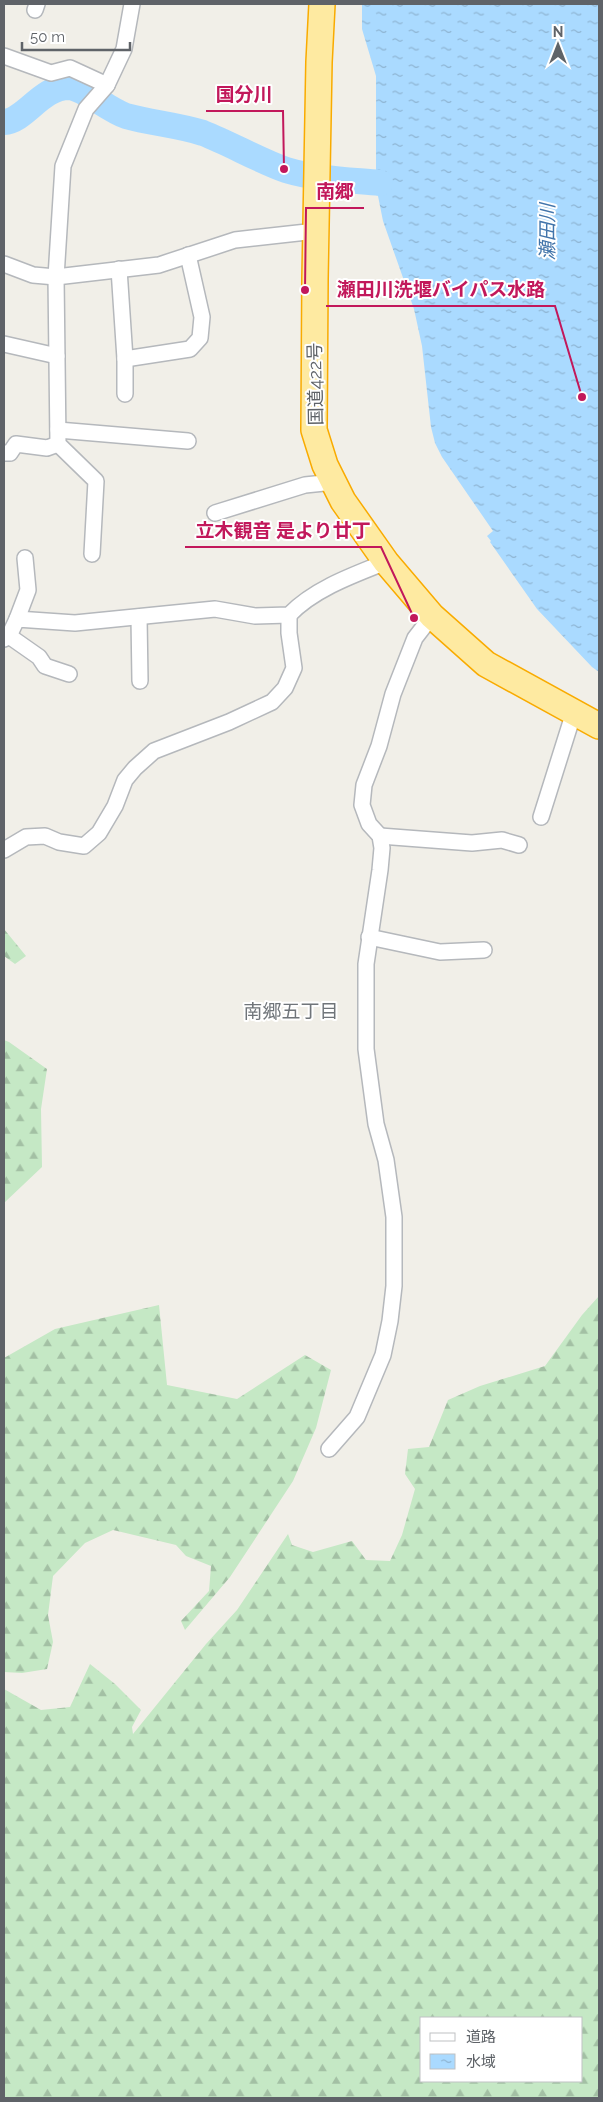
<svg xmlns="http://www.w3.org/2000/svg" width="603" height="2102" font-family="Raleway,'Noto Sans JP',sans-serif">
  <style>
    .forest { fill: url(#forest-firs); fill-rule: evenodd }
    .water { fill: url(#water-ripples) }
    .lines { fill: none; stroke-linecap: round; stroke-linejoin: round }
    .river { stroke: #aadaff; stroke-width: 26 }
    .minor-casing { stroke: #b5b8bc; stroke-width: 18 }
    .trunk-casing { stroke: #f9ab00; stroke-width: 28 }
    .minor { stroke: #fff; stroke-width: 15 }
    .trunk { stroke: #feeaa1; stroke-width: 25 }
    .labels { text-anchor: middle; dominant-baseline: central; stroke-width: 4; stroke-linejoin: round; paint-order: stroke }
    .street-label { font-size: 18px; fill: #5f6368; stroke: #fff }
    .water-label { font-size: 19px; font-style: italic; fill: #4174aa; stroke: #fff }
    .neighbourhood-label { font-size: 19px; fill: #70757a; stroke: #fff }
    .leader { fill: none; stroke: #c2185b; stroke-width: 2 }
    .callout-dot { fill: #c2185b; stroke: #fff; stroke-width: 2 }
    .callout-label { font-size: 19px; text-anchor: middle; font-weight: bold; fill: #c2185b; stroke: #fff; stroke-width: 4; stroke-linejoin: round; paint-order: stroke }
  </style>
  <defs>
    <pattern id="forest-firs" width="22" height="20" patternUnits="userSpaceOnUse" patternTransform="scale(1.25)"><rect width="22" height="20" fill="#c5e8c5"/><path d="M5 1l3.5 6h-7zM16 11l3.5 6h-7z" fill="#a3c0a4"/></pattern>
    <pattern id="water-ripples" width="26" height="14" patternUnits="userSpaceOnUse" patternTransform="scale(1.25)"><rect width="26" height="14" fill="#aadaff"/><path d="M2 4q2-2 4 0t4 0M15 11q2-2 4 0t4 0" fill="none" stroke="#8eb4d2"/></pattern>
  </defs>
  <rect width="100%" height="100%" fill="#f1efe8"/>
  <!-- forest -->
  <g class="forest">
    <polygon points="4,929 26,956 15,964 4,956"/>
    <polygon points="4,1040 9,1042 47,1069 41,1109 42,1167 4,1203"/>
    <path d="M 599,1296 L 599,2098 L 4,2098 L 4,1689 L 41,1710 L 70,1707 L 90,1664 L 115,1684 L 141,1710 L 132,1727 L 133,1734 L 206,1644 L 237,1610 L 288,1534 L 292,1545 L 313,1552 L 352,1541 L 366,1560 L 390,1561 L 402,1535 L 415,1489 L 405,1474 L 408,1449 L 429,1447 L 448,1400 L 480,1386 L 545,1366 L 582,1315 ZM 422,2018 L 582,2018 L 582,2081 L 422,2081 Z"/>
    <polygon points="159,1305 167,1385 237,1399 305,1355 331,1370 316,1428 293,1481 230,1577 185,1630 181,1621 209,1591 211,1566 186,1556 176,1545 113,1530 85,1543 53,1576 48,1615 53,1642 47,1669 22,1673 4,1672 4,1358 55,1329"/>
  </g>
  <!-- water -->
  <polygon class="water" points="362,4 599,4 599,672 592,667 537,609 490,542 491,541 487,536 493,531 442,457 435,443 431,427 422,346 414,309 383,221 377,191 344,187 343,171 376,172 376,76 362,29"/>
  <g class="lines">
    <!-- river -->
    <path class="river" d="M 4,122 C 25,121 41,87 69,87 C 84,88 108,110 126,116 C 151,123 178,125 203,133 C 231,144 258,160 286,170 C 316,179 349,180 380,183"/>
    <!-- minor casing -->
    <g class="minor-casing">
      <g id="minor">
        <polyline points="35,10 37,4"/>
        <polyline points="4,56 51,73 70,68 107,85"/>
        <polyline points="4,264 33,275 56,277 159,265 235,240 316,231"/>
        <polyline points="119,269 125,359 125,394"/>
        <polyline points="4,344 57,356"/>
        <polyline points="125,359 190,349 200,338 202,317 188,255"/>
        <polyline points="58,430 188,441"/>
        <polyline points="4,453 10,453 16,444 47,448 58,444"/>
        <polyline points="215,513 305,485 334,482"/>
        <polyline points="92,554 96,481 58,444 56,277 63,166 86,109 107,85 124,49 132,4"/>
        <polyline points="139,617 140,681"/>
        <polyline points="17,619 28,590 25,558"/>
        <polyline points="9,636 39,657 45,666 69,674"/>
        <path d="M 4,639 L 9,636 L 17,619 L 75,623 L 215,609 L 255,616 L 289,615 C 314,589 353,575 386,562"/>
        <polyline points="541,817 574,712"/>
        <polyline points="380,836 472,843 502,840 519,845"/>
        <polyline points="4,850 26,837 45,836 59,842 84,846 99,833 115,806 125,780 135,768 154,751 229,722 272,702 285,688 294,668 289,633 289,615"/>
        <polyline points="369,937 440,952 484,950"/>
        <polyline points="329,1449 357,1417 383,1355 390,1321 394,1286 394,1217 386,1160 376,1124 366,1049 366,964 380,870 382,848 380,836 369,824 362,805 364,785 379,746 393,694 415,638 432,616"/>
      </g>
    </g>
    <!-- trunk casing -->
    <g class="trunk-casing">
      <polyline id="trunk" points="322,4 319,62 315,279 314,430 325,465 343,501 386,562 432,616 486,664 599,726"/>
    </g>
    <!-- minor -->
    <use href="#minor" class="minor"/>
    <!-- trunk -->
    <use href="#trunk" class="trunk"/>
  </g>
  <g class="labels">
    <!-- street labels -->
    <g class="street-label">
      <text transform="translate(315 384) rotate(-91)">国道422号</text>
    </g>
    <!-- water labels -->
    <g class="water-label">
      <text transform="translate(547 232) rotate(-90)">瀬田川</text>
    </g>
    <!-- neighbourhood labels -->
    <g class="neighbourhood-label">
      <text x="291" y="1011">南郷五丁目</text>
    </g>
  </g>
  <!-- callouts -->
  <path class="leader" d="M284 169L283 111H206M305 290L306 208H364M582 397L555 306H326M414 618L381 547H185"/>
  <g class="callout-dot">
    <circle cx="284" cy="169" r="5"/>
    <circle cx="305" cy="290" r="5"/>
    <circle cx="582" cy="397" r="5"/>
    <circle cx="414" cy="618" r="5"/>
  </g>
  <g class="callout-label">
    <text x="244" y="101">国分川</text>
    <text x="335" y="198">南郷</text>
    <text x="441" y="296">瀬田川洗堰バイパス水路</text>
    <text x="283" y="537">立木観音 是より廿丁</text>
  </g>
  <!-- border -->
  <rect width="603" height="2102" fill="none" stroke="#5f6368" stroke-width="10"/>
  <!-- legend -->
  <rect x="420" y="2017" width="162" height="65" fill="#ffffff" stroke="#bfc1c3"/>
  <rect x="430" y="2033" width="25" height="8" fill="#ffffff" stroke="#bfc1c3"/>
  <text x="466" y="2042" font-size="15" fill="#5f6368">道路</text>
  <rect x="430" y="2054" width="25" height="15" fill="url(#water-ripples)" stroke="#bfc1c3"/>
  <text x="466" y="2067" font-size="15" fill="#5f6368">水域</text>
  <!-- north arrow -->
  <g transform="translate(558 45)" stroke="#ffffff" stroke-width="4" paint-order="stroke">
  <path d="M0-4L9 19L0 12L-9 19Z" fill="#5f6368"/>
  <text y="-8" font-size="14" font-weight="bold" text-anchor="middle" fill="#5f6368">N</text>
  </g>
  <!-- scale -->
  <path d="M22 42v8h108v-8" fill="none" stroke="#5f6368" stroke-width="2.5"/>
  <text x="30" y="42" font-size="15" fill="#5f6368" stroke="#ffffff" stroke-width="4" paint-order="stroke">50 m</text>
</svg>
